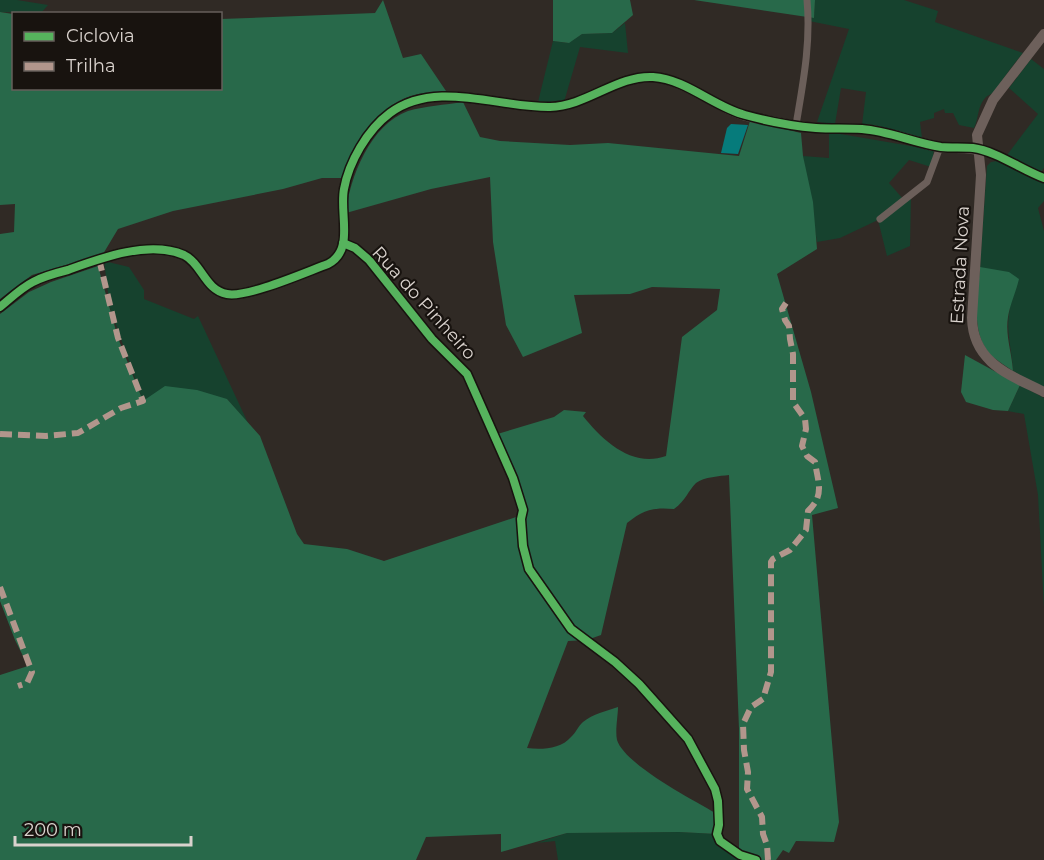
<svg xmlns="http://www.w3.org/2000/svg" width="1044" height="860" font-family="Montserrat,sans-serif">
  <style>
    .green { fill: #16422e }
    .forest { fill: #28694a }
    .water { fill: #067b7b }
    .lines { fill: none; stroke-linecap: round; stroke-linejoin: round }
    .street { stroke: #6b5f5a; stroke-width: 7 }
    .secondary { stroke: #6d605b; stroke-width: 10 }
    .quiet { stroke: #b2968c; stroke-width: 6; stroke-dasharray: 12 6; stroke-linecap: butt }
    .cycleway-casing { stroke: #18130f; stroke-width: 11 }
    .cycleway { stroke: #56b35d; stroke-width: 8 }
    .labels { text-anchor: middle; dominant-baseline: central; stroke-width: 4.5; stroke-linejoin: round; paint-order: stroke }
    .street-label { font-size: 18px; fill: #d9d2cd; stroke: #18130f }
  </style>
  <rect width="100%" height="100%" fill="#302a25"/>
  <!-- green -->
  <g class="green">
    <polygon points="0,0 17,0 48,5 41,13 0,12"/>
    <path d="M 815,0 L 904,0 L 938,11 L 935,22 L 1023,53 C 1012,66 1003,79 994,92 C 992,94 988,95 986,97 C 977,106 979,118 974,128 L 959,125 L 953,113 L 945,113 L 944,109 L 934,113 L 934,118 L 920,122 L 922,138 L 862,125 L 866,92 L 841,88 L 835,124 L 817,122 L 849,29 L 809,21 L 809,18 L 814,18 Z"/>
    <polygon points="625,23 628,53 580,47 564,102 538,102 553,41 568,43 582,34 612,33"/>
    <polygon points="1031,59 1044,69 1044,168 1041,172 1007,155 1038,114 1009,88"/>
    <polygon points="829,132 934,150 931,167 909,160 889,183 904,200 911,196 910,246 887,256 878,220 840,238 817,242 803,156 829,158"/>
    <path d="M 997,161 L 1044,183 L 1044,201 L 1038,208 L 1044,231 L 1044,388 L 1013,371 C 1012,349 1005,330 1010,308 L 980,267 L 987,166 L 991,162 Z"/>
    <polygon points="104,261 129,267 144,290 144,299 194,319 198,316 248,423 227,399 143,401 110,308"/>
    <polygon points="1020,385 1044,398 1044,608 1038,495 1024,414 1008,411"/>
    <polygon points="679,832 717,834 720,841 753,860 558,860 555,841 537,843 567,833"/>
  </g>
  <!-- forest -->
  <g class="forest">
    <path d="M 383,0 L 403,58 L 421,54 L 446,91 C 437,92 427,93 418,94 C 376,103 361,145 342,178 L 322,178 L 283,189 L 173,211 L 118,229 L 103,254 L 32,275 L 0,299 L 0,234 L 14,232 L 15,204 L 0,205 L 0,12 L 13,14 L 14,88 L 220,88 L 221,19 L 375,13 Z"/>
    <polygon points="553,0 630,0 633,15 612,33 582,34 569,43 553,41"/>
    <polygon points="694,0 815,0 814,18"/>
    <path d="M 463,102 L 480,137 L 500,141 L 570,145 L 608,143 L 739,156 L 750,121 L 801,133 L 803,156 L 813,202 L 817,249 L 777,274 L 811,392 L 838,508 L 812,515 L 839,822 L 834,842 L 796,841 L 789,853 L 783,850 L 776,860 L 753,860 L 739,856 L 739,729 L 729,475 C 720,476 704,477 696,483 C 688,491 686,500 674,509 C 653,507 643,510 627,523 L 601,635 L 587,640 L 568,641 L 527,748 C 541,750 561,749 571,737 C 576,733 578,726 583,722 C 593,714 606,711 618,707 C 618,716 615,730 617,740 C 625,765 695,801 719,815 L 717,834 L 679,832 L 567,833 L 501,852 L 501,834 L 426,837 L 416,860 L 0,860 L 0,675 L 28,666 L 15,640 L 0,601 L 0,314 L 29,292 L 51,282 L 98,266 L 118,338 L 143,401 L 165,386 L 197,390 L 227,399 L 260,436 L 297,534 L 304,544 L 347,549 L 384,561 L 525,514 L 494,435 L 554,417 L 564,410 L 586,412 L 583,416 C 603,441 632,468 666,456 L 682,337 L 717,310 L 720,289 L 652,287 L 630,294 L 574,295 L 582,333 L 523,357 L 506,325 L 493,242 L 490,177 L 431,189 L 346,213 C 349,178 371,124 408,111 C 425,106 445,105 463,102 Z"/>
    <path d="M 980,267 L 1009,272 L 1019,279 C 1016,292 1010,304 1008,317 C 1005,335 1012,353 1013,371 C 1006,366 999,362 993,357 C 969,335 978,296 980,267 Z"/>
    <polygon points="965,355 1020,385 1008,411 993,410 966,402 961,392"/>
  </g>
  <!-- water -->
  <polygon class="water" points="731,124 748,125 738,154 721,153 727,128"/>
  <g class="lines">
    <!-- street -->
    <g class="street">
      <path d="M 796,125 C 803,83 811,43 807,0"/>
      <polyline points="983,151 1044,178"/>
      <polyline points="880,219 927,182 940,147"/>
      <polyline points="343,243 355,248 369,260 432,339 467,374 513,478 523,510 521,519 523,546 529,569 571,629 615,662 639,684 688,739 715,789 718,801 719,825 717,834 720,841 740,855 756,860"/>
    </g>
    <!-- secondary -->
    <g class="secondary">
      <path d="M 1044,34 L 993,100 L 977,135 L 981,175 L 972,318 C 973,363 1010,375 1044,392"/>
      <path d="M 0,307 C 11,298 21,288 33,282 C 44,276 56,273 68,270 C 101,258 149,240 184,255 C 202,264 205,290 227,294 C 247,298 306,272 328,264 C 355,250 339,213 344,189 C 349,162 368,129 390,113 C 436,79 499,108 550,107 C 587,106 617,75 654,77 C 687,80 717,109 750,117 C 772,121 795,127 818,128 C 833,129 848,128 863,129 C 889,131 913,142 938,147 C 953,149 968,147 983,151"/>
    </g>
    <!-- quiet -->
    <g class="quiet">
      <polyline points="0,434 46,436 78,433 121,408 143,401 118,338 99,259"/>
      <polyline points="0,587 32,672 27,683 18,686"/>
      <path d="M 768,860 L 767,845 L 763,834 L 762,817 L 747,789 L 748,772 L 744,750 L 743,724 L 751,707 L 763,699 L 771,672 L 771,562 L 773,559 L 790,550 L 806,530 L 808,511 C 825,495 818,483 815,462 L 807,456 L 802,446 L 806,429 L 805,419 L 793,402 L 793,354 L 790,339 L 789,326 L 785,320 L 782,309 L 786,303"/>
    </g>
    <!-- cycleway casing -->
    <g class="cycleway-casing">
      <g id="cycleway">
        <polyline points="343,243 355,248 369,260 432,339 467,374 513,478 523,510 521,519 523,546 529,569 571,629 615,662 639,684 688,739 715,789 718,801 719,825 717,834 720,841 740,855 756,860"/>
        <path d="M 0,307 C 11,298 21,288 33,282 C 44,276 56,273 68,270 C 101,258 149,240 184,255 C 202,264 205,290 227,294 C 247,298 306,272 328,264 C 355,250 339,214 344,189 C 349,162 367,130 390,113 C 436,79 499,108 550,107 C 587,106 617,75 653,77 C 686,79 714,107 745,115 C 767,121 793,126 816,128 C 831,129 847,128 862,129 C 889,131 914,143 941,147 C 952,148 963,147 973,148 C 996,151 1022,170 1044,178"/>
      </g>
    </g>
    <!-- cycleway -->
    <use href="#cycleway" class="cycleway"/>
  </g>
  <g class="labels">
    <!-- street labels -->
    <g class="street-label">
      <text transform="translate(960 265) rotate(-87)">Estrada Nova</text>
      <text transform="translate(424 303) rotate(48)">Rua do Pinheiro</text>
    </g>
  </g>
  <!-- legend -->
  <rect x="12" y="12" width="210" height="78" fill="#18130f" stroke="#655f5b" stroke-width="1.5"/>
  <rect x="24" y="32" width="30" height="9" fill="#56b35d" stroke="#655f5b" stroke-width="1.5"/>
  <text x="66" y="42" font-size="18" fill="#d9d2cd">Ciclovia</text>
  <rect x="24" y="62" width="30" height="9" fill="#b2968c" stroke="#655f5b" stroke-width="1.5"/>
  <text x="66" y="72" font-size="18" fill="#d9d2cd">Trilha</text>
  <!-- scale -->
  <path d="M15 836v9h176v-9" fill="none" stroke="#d9d2cd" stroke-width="3"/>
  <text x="24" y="836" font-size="18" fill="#d9d2cd" stroke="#18130f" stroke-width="4.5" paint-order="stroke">200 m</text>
</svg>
